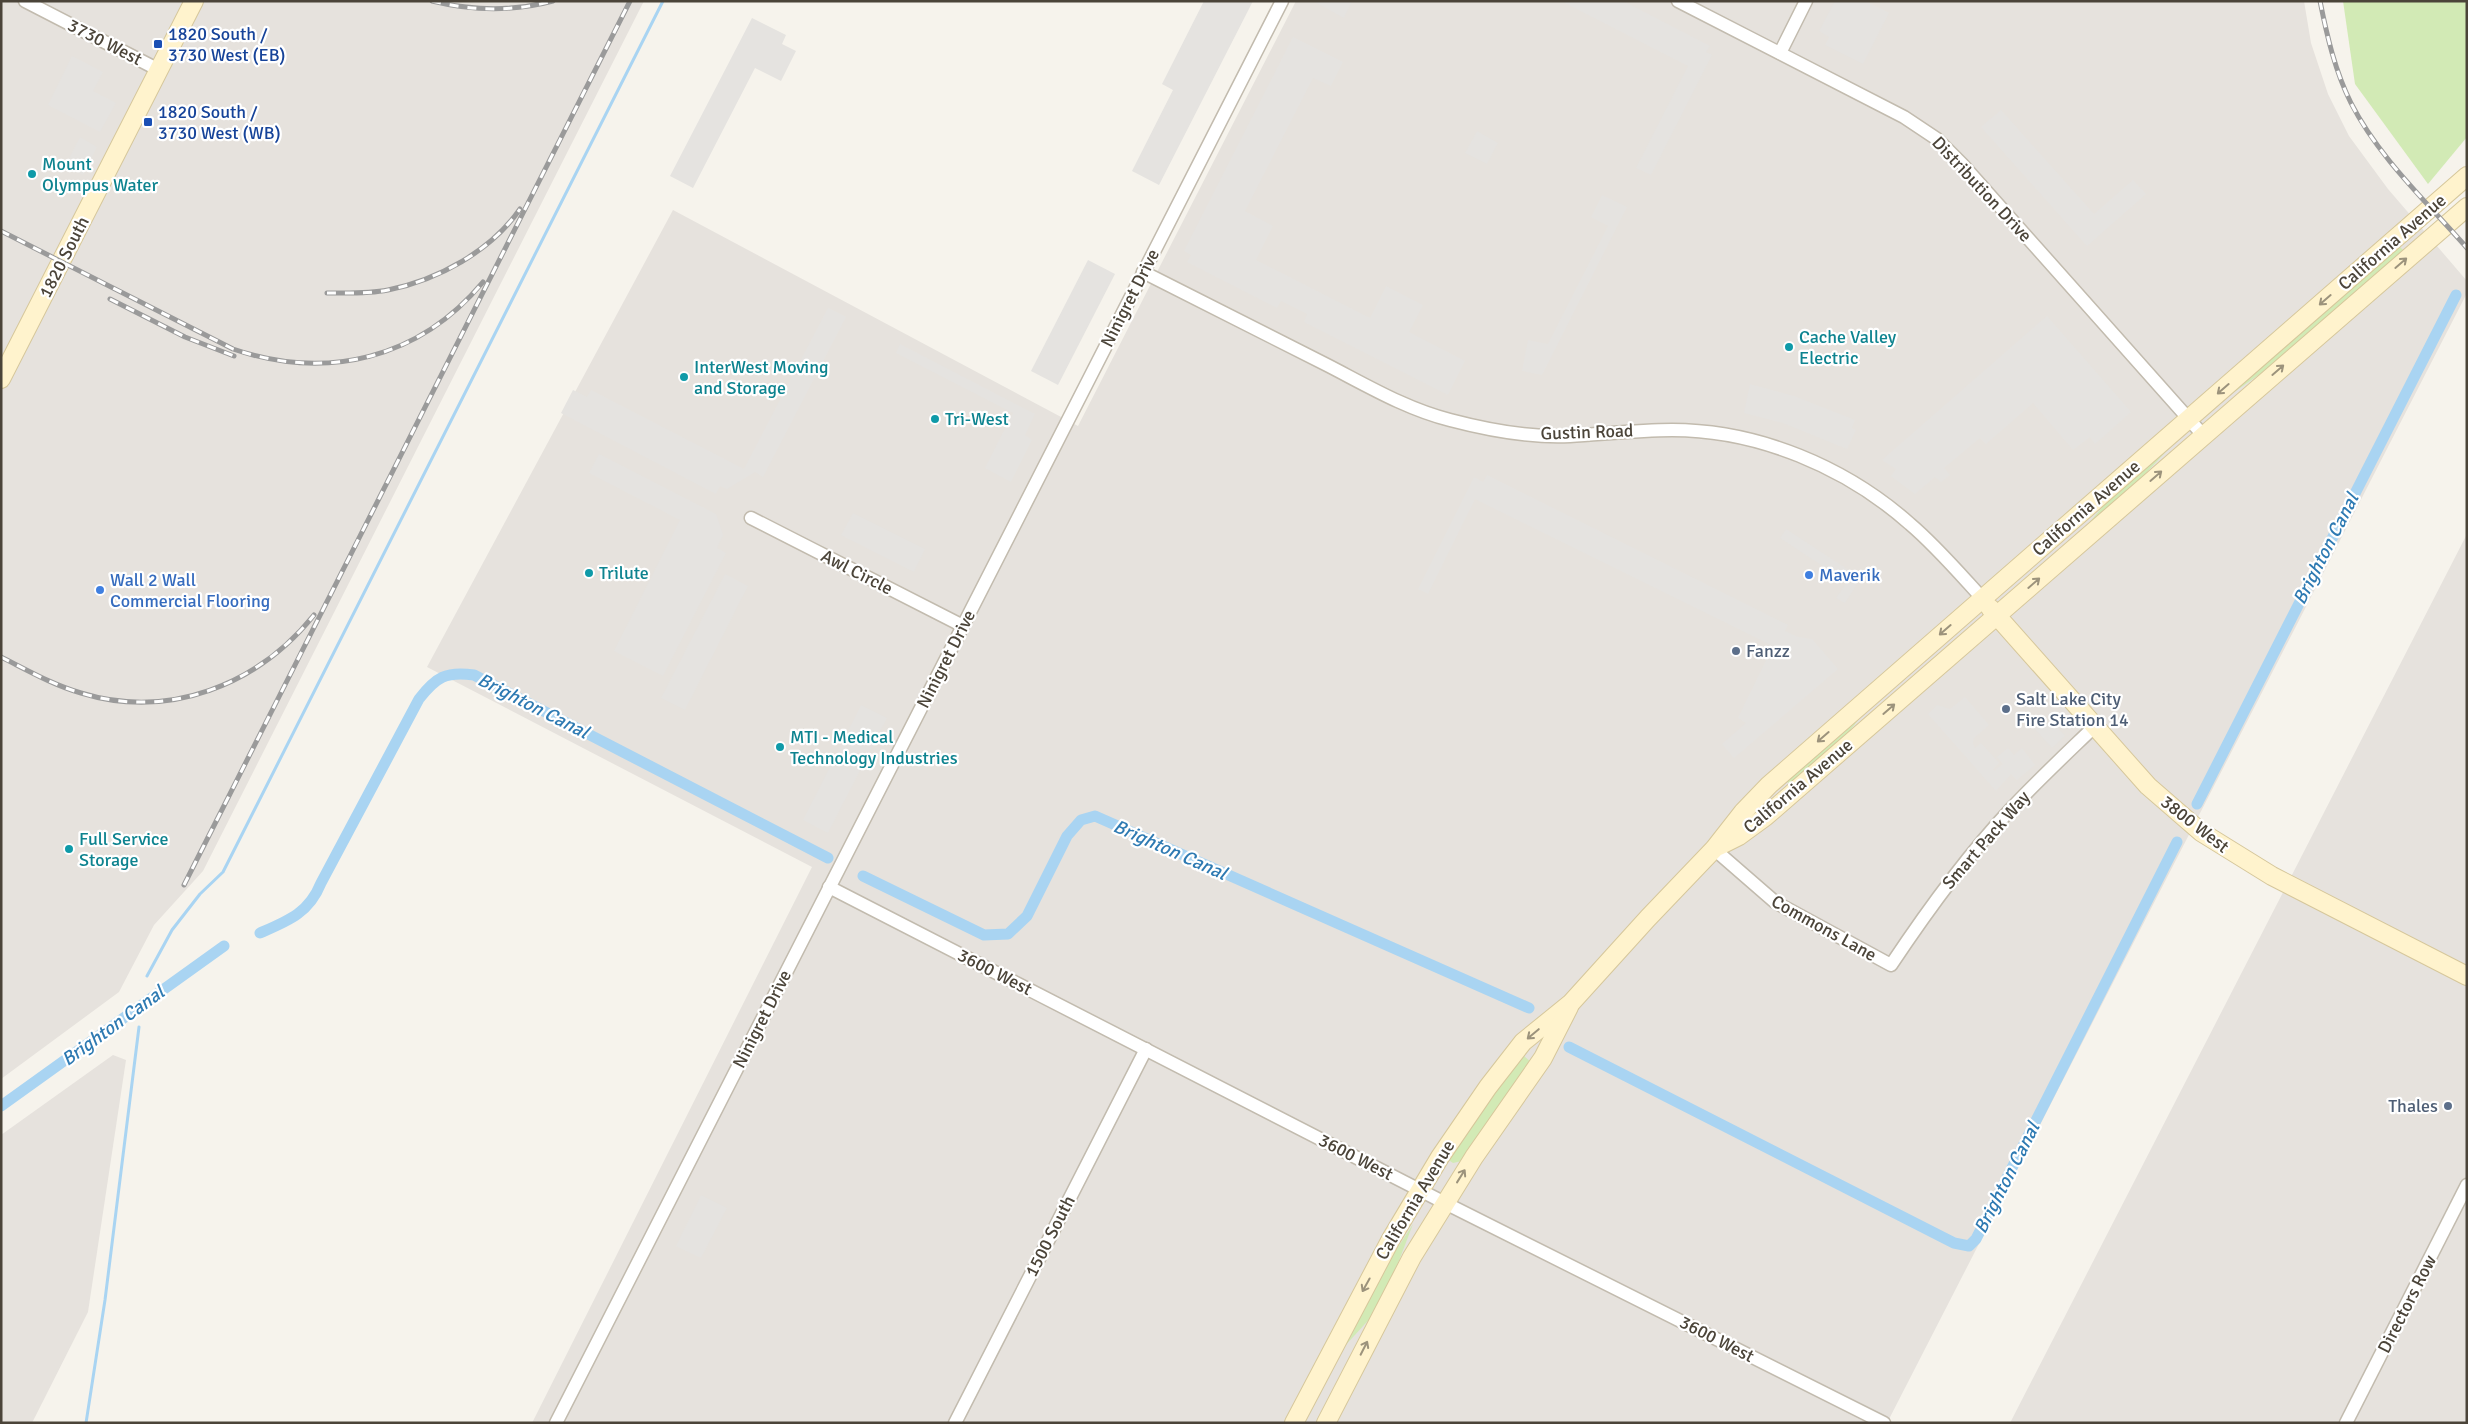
<svg xmlns="http://www.w3.org/2000/svg" width="2468" height="1424" font-family="Signika,sans-serif">
  <style>
    .industrial { fill: #e6e2dd }
    .green { fill: #d2eab5 }
    .parking { fill: #e5e3e0 }
    .lines { fill: none; stroke-linecap: round; stroke-linejoin: round }
    .stream { stroke: #a9d4f2; stroke-width: 3 }
    .canal { stroke: #a9d4f2; stroke-width: 11 }
    .street-casing { stroke: #c2bbae; stroke-width: 15 }
    .secondary-casing { stroke: #d6c79b; stroke-width: 20 }
    .street { stroke: #fff; stroke-width: 12 }
    .secondary { stroke: #fff3cd; stroke-width: 18 }
    .rail-casing { stroke: #9a9a9a; stroke-width: 5 }
    .rail { stroke: #fff; stroke-width: 3; stroke-dasharray: 9; stroke-linecap: butt }
    .oneway { stroke: #9c937c }
    .transit-dot { fill: #1a4fb4; stroke: #fff; stroke-width: 2 }
    .culture-dot { fill: #0f9aa8; stroke: #fff; stroke-width: 2 }
    .shop-dot { fill: #3f7fe0; stroke: #fff; stroke-width: 2 }
    .service-dot { fill: #5c6f8a; stroke: #fff; stroke-width: 2 }
    .labels { text-anchor: middle; dominant-baseline: central; stroke-width: 4.5; stroke-linejoin: round; paint-order: stroke }
    .transit-label { font-size: 18px; fill: #164399; stroke: #fff; text-anchor: start }
    .street-label { font-size: 18px; fill: #4b4439; stroke: #fff }
    .culture-label { font-size: 18px; fill: #0d838f; stroke: #fff; text-anchor: start }
    .shop-label { font-size: 18px; fill: #366cbe; stroke: #fff; text-anchor: start }
    .service-label { font-size: 18px; fill: #4e5e75; stroke: #fff; text-anchor: start }
    .water-label { font-size: 19px; font-style: italic; fill: #2e7ab2; stroke: #fff }
  </style>
  <rect width="100%" height="100%" fill="#f6f3ec"/>
  <!-- industrial -->
  <g class="industrial">
    <polygon points="1,1 644,1 203,871 154,925 119,992 1,1079"/>
    <polygon points="1296,1 2304,1 2311,43 2328,94 2349,136 2388,189 2467,281 2467,293 1887,1423 532,1423 812,867 427,667 673,210 1078,426"/>
    <polygon points="2467,534 2467,1423 2010,1423 2277,904"/>
    <polygon points="113,1055 126,1060 88,1312 32,1423 1,1423 1,1135"/>
  </g>
  <!-- green -->
  <g class="green">
    <polygon points="2343,1 2467,1 2467,137 2428,184 2355,84"/>
    <polygon points="2399,246 2404,251 2273,365 2217,404"/>
    <polygon points="2175,442 2130,490 2083,530 2111,497"/>
    <polygon points="1863,714 1844,738 1790,785 1785,779"/>
    <polygon points="1523,1055 1532,1063 1466,1160 1453,1163 1447,1159 1478,1112"/>
    <polygon points="1413,1224 1389,1287 1375,1313 1343,1348 1371,1289"/>
  </g>
  <!-- parking -->
  <g class="parking">
    <polygon points="1204,1 1253,1 1159,185 1132,171 1173,90 1162,84"/>
    <polygon points="1313,1 1352,1 1344,18"/>
    <polygon points="1561,1 1623,1 1710,46 1706,52 1712,55 1651,175 1636,168 1688,66"/>
    <polygon points="1835,1 1865,1 1889,13 1863,64 1825,45 1829,37 1819,31"/>
    <polygon points="752,18 786,35 782,44 796,51 781,81 755,68 693,188 670,176"/>
    <polygon points="1293,37 1343,62 1331,86 1313,78 1245,211 1273,226 1256,260 1370,318 1386,286 1423,305 1409,332 1465,361 1448,395 1304,322 1307,314 1281,301 1277,308 1187,262 1191,255 1184,251"/>
    <polygon points="72,56 103,72 93,91 116,103 100,132 48,105"/>
    <polygon points="2001,110 2094,214 2133,180 2146,194 2087,246 1981,127"/>
    <polygon points="1477,131 1498,143 1487,164 1465,153"/>
    <polygon points="80,137 97,147 83,175 65,166"/>
    <polygon points="1602,195 1627,207 1542,375 1522,371 1528,340 1548,344 1608,226 1591,217"/>
    <polygon points="1088,260 1115,274 1058,385 1031,371"/>
    <polygon points="828,308 846,317 763,477 755,472 727,489 720,486 716,494 561,413 573,390 587,397 591,390 744,469"/>
    <polygon points="2047,316 2131,412 2095,444 2090,437 2073,450 2033,403 1986,444 1980,438 1944,468 1950,475 1941,482 1935,477 1915,494 1891,476 1896,469 1882,460"/>
    <polygon points="900,344 1035,414 1025,435 1032,440 1011,482 985,468 1013,413 896,353"/>
    <polygon points="1750,384 1794,396 1855,420 1852,428 1856,430 1847,449 1783,423 1744,413"/>
    <polygon points="599,454 716,514 723,535 717,548 726,553 663,676 614,651 680,520 589,473"/>
    <polygon points="1487,475 1788,625 1785,631 1798,637 1812,639 1838,669 1734,758 1722,744 1746,723 1738,718 1773,646 1475,499 1428,594 1418,589 1474,477 1483,482"/>
    <polygon points="853,513 925,549 914,572 841,535"/>
    <polygon points="1786,529 1861,578 1845,603 1836,598 1847,582 1780,538"/>
    <polygon points="725,574 748,586 685,710 661,698"/>
    <polygon points="1965,697 1989,725 1974,738 1973,743 1975,748 1981,743 1999,763 1993,769 1994,771 2003,764 1997,757 2008,748 2014,755 2022,748 2035,765 2017,780 2011,774 1996,791 1928,714 1937,705 1950,709"/>
    <polygon points="861,705 887,718 828,833 803,820"/>
    <polygon points="2058,714 2065,723 2059,729 2065,736 2052,748 2032,726 2038,720 2044,727"/>
    <polygon points="701,1195 727,1208 701,1258 676,1246"/>
  </g>
  <g class="lines">
    <!-- stream -->
    <g class="stream">
      <polyline points="147,976 172,930 200,894 223,872 663,1"/>
      <polyline points="86,1423 105,1300 139,1027"/>
    </g>
    <!-- canal -->
    <g class="canal">
      <polyline points="2197,804 2456,295"/>
      <polyline points="863,876 984,935 1008,934 1027,916 1067,836 1081,820 1095,816 1529,1008"/>
      <path d="M 260,933 C 288,921 309,913 321,883 L 419,699 C 436,677 446,671 474,675 L 828,858"/>
      <polyline points="1569,1047 1954,1243 1969,1246 1976,1239 2177,842"/>
      <polyline points="1,1106 224,946"/>
    </g>
    <!-- street casing -->
    <g class="street-casing">
      <g id="street">
        <polyline points="25,1 159,70"/>
        <polyline points="1678,1 1904,117 1937,139 1962,164 2203,435"/>
        <polyline points="1780,53 1806,1"/>
        <path d="M 1143,272 C 1204,303 1265,334 1327,365 C 1366,385 1406,409 1450,420 C 1488,430 1530,438 1570,436 C 1604,434 1638,430 1672,430 C 1758,430 1846,467 1910,524 C 1936,546 1959,573 1982,598"/>
        <polyline points="751,518 963,626"/>
        <path d="M 1714,849 L 1775,902 L 1891,965 C 1927,911 1965,858 2010,810 C 2037,781 2066,754 2094,727"/>
        <polyline points="829,887 1445,1203 1884,1423"/>
        <polyline points="556,1423 1282,1"/>
        <polyline points="955,1423 1146,1049"/>
        <polyline points="2346,1423 2467,1185"/>
      </g>
    </g>
    <!-- secondary casing -->
    <g class="secondary-casing">
      <g id="secondary">
        <polyline points="1,379 194,1"/>
        <polyline points="1990,608 2148,786 2201,832 2272,876 2467,976"/>
        <polyline points="1719,846 1739,836 1765,817 2467,207"/>
        <polyline points="1294,1423 1391,1239 1440,1157 1488,1087 1523,1042 1571,1003 1648,918 1714,849 1743,812 1769,785 2467,176"/>
        <polyline points="1326,1423 1412,1257 1474,1157 1543,1058 1569,1007"/>
      </g>
    </g>
    <!-- street -->
    <use href="#street" class="street"/>
    <!-- secondary -->
    <use href="#secondary" class="secondary"/>
    <!-- rail casing -->
    <g class="rail-casing">
      <g id="rail">
        <path d="M 432,1 C 473,11 511,12 553,1"/>
        <path d="M 2320,1 C 2327,36 2335,71 2351,103 C 2379,158 2427,202 2467,248"/>
        <path d="M 1,231 L 233,349 C 327,381 419,359 483,282"/>
        <path d="M 327,293 C 347,293 368,294 388,290 C 438,280 491,251 520,209"/>
        <polyline points="110,299 185,337 234,356"/>
        <path d="M 1,657 C 27,670 53,685 81,693 C 169,720 258,685 314,615"/>
        <polyline points="184,885 630,1"/>
      </g>
    </g>
    <!-- rail -->
    <use href="#rail" class="rail"/>
  </g>
  <!-- one-way arrows -->
  <defs><path id="oneway-shaft" d="M-6 0H5M1.5-3L5.5 0L1.5 3" fill="none" stroke-width="1.6" stroke-linecap="round" stroke-linejoin="round" transform="scale(1.25)"/></defs>
  <g class="oneway">
    <use href="#oneway-shaft" transform="translate(2401 263) rotate(-41)"/>
    <use href="#oneway-shaft" transform="translate(2325 300) rotate(139)"/>
    <use href="#oneway-shaft" transform="translate(2278 370) rotate(-41)"/>
    <use href="#oneway-shaft" transform="translate(2223 389) rotate(139)"/>
    <use href="#oneway-shaft" transform="translate(2156 476) rotate(-41)"/>
    <use href="#oneway-shaft" transform="translate(2034 583) rotate(-41)"/>
    <use href="#oneway-shaft" transform="translate(1945 630) rotate(139)"/>
    <use href="#oneway-shaft" transform="translate(1889 709) rotate(-41)"/>
    <use href="#oneway-shaft" transform="translate(1823 737) rotate(139)"/>
    <use href="#oneway-shaft" transform="translate(1533 1034) rotate(140)"/>
    <use href="#oneway-shaft" transform="translate(1461 1176) rotate(-58)"/>
    <use href="#oneway-shaft" transform="translate(1366 1285) rotate(119)"/>
    <use href="#oneway-shaft" transform="translate(1364 1348) rotate(-63)"/>
  </g>
  <!-- markers -->
  <g class="transit-dot">
    <rect x="153" y="39" width="10" height="10" rx="2.5"/>
    <rect x="143" y="117" width="10" height="10" rx="2.5"/>
  </g>
  <g class="culture-dot">
    <circle cx="32" cy="174" r="5"/>
    <circle cx="1789" cy="347" r="5"/>
    <circle cx="684" cy="377" r="5"/>
    <circle cx="935" cy="419" r="5"/>
    <circle cx="589" cy="573" r="5"/>
    <circle cx="780" cy="747" r="5"/>
    <circle cx="69" cy="849" r="5"/>
  </g>
  <g class="shop-dot">
    <circle cx="1809" cy="575" r="5"/>
    <circle cx="100" cy="590" r="5"/>
  </g>
  <g class="service-dot">
    <circle cx="1736" cy="651" r="5"/>
    <circle cx="2006" cy="709" r="5"/>
    <circle cx="2448" cy="1106" r="5"/>
  </g>
  <g class="labels">
    <!-- transit labels -->
    <g class="transit-label">
      <text x="168" y="34">1820 South /<tspan x="168" dy="21">3730 West (EB)</tspan></text>
      <text x="158" y="112">1820 South /<tspan x="158" dy="21">3730 West (WB)</tspan></text>
    </g>
    <!-- street labels -->
    <g class="street-label">
      <text transform="translate(105 42) rotate(27)">3730 West</text>
      <text transform="translate(1982 189) rotate(47)">Distribution Drive</text>
      <text transform="translate(2392 242) rotate(-41)">California Avenue</text>
      <text transform="translate(64 257) rotate(-63)">1820 South</text>
      <text transform="translate(1130 298) rotate(-63)">Ninigret Drive</text>
      <text transform="translate(1587 432) rotate(-2)">Gustin Road</text>
      <text transform="translate(2086 508) rotate(-41)">California Avenue</text>
      <text transform="translate(857 572) rotate(27)">Awl Circle</text>
      <text transform="translate(946 659) rotate(-63)">Ninigret Drive</text>
      <text transform="translate(1798 786) rotate(-40)">California Avenue</text>
      <text transform="translate(2195 824) rotate(38)">3800 West</text>
      <text transform="translate(1986 840) rotate(-49)">Smart Pack Way</text>
      <text transform="translate(1824 928) rotate(29)">Commons Lane</text>
      <text transform="translate(995 972) rotate(27)">3600 West</text>
      <text transform="translate(762 1019) rotate(-63)">Ninigret Drive</text>
      <text transform="translate(1356 1157) rotate(27)">3600 West</text>
      <text transform="translate(1415 1200) rotate(-59)">California Avenue</text>
      <text transform="translate(1050 1236) rotate(-63)">1500 South</text>
      <text transform="translate(2407 1304) rotate(-63)">Directors Row</text>
      <text transform="translate(1717 1339) rotate(27)">3600 West</text>
    </g>
    <!-- culture labels -->
    <g class="culture-label">
      <text x="42" y="164">Mount<tspan x="42" dy="21">Olympus Water</tspan></text>
      <text x="1799" y="337">Cache Valley<tspan x="1799" dy="21">Electric</tspan></text>
      <text x="694" y="367">InterWest Moving<tspan x="694" dy="21">and Storage</tspan></text>
      <text x="945" y="419">Tri-West</text>
      <text x="599" y="573">Trilute</text>
      <text x="790" y="737">MTI - Medical<tspan x="790" dy="21">Technology Industries</tspan></text>
      <text x="79" y="839">Full Service<tspan x="79" dy="21">Storage</tspan></text>
    </g>
    <!-- shop labels -->
    <g class="shop-label">
      <text x="1819" y="575">Maverik</text>
      <text x="110" y="580">Wall 2 Wall<tspan x="110" dy="21">Commercial Flooring</tspan></text>
    </g>
    <!-- service labels -->
    <g class="service-label">
      <text x="1746" y="651">Fanzz</text>
      <text x="2016" y="699">Salt Lake City<tspan x="2016" dy="21">Fire Station 14</tspan></text>
      <text x="2438" y="1106" text-anchor="end">Thales</text>
    </g>
    <!-- water labels -->
    <g class="water-label">
      <text transform="translate(2326 549) rotate(-63)">Brighton Canal</text>
      <text transform="translate(533 706) rotate(27)">Brighton Canal</text>
      <text transform="translate(1170 850) rotate(24)">Brighton Canal</text>
      <text transform="translate(113 1026) rotate(-36)">Brighton Canal</text>
      <text transform="translate(2007 1178) rotate(-63)">Brighton Canal</text>
    </g>
  </g>
  <!-- border -->
  <rect width="2468" height="1424" fill="none" stroke="#4b4439" stroke-width="5"/>
</svg>
